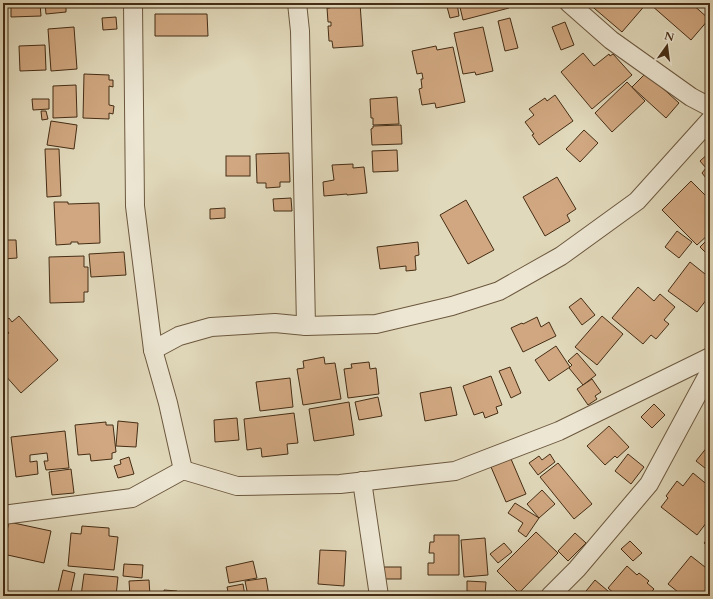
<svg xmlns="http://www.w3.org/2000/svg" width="713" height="599" font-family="Cardo,serif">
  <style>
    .building { fill: #d0a780; stroke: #452d15 }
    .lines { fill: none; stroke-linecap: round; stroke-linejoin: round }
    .minor-casing { stroke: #6c583e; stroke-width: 20 }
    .minor { stroke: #ece6d3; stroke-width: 18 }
  </style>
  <rect width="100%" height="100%" fill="#e1d9bb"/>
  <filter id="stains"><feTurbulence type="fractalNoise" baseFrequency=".005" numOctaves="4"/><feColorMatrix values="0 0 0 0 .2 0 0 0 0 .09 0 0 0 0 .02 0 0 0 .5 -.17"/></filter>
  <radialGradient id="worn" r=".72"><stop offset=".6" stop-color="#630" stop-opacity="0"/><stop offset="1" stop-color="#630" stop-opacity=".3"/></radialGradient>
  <!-- building -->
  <g class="building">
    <polygon points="11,3 40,3 41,16 11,17"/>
    <polygon points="45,3 66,3 66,12 46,14"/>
    <polygon points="204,3 223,3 223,4 205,5"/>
    <polygon points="330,3 360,3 363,46 333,48 332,41 329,41 328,26 331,26 331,22 328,22 327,8 330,8"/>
    <polygon points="446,3 457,3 459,16 450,18"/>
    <polygon points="459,3 508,3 509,8 463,20"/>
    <polygon points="588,3 647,3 622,32"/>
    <polygon points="652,3 691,3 709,19 691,40 651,5"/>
    <polygon points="155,14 207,14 208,36 155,36"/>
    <polygon points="116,17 117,29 103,30 102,18"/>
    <polygon points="510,18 518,48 505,51 498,21"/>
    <polygon points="565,22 574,45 561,50 552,27"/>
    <polygon points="74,27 77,69 51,71 48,29"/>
    <polygon points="483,27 493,71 476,75 475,72 463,74 454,33"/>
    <polygon points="45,45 46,70 20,71 19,46"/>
    <polygon points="436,46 437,50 453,47 465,102 436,108 435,103 422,105 419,89 422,88 421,79 423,79 422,73 417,74 412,51"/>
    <polygon points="583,53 594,66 609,54 610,56 613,54 632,75 592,109 561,72"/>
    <polygon points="646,73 679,103 666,118 632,87"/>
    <polygon points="84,74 109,75 109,80 113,80 113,87 109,86 109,105 114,106 113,114 109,113 109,119 83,118"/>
    <polygon points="627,82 645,101 612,132 595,113"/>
    <polygon points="76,85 77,117 53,118 53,86"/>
    <polygon points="555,95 573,121 539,145 532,135 534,134 525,122 534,115 529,109 545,98 547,101"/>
    <polygon points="397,97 399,124 373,125 373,118 371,118 370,99"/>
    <polygon points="32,99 49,99 49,109 33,110"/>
    <polygon points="41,111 46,111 48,119 42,120"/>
    <polygon points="51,121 77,125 74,149 47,145"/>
    <polygon points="401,125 402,144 372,145 371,129 373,128 373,126"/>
    <polygon points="584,130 598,143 580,162 566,149"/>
    <polygon points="45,149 59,149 61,196 47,197"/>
    <polygon points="397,150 398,171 373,172 372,151"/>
    <polygon points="710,152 710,183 702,173 706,168 700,161"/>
    <polygon points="289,153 290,182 280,182 280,187 266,188 266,183 257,183 256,154"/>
    <rect x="226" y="156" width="24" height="20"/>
    <polygon points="353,164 353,168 364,167 367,193 347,195 347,194 324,196 323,182 334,180 332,165"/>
    <polygon points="557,177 576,209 567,215 570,221 545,236 523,197"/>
    <polygon points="691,181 710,200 710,233 697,245 662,210"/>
    <polygon points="291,198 292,211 274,211 273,199"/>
    <polygon points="466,200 494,250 468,264 440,215"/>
    <polygon points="54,202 68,202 68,204 99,203 100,243 78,244 78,242 71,242 71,244 56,245"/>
    <polygon points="225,208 225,218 210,219 210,209"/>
    <polygon points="677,231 692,242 679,258 665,247"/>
    <polygon points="710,237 710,257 700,247"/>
    <polygon points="3,240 16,240 17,258 3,259"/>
    <polygon points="418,242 419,255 415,256 416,270 406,271 406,266 380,269 377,247"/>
    <polygon points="124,252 126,275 91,277 89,254"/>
    <polygon points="84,256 84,267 88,267 88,292 84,292 84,302 50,303 49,257"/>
    <polygon points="690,262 710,278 710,295 697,312 668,291"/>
    <polygon points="638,287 654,301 660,294 675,307 664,320 669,324 656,339 651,335 643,344 612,318"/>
    <polygon points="581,298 595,315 582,325 569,307"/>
    <polygon points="19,316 58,360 21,393 3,373 3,354 6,351 3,348 3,338 9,333 3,326 3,323 9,318 12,322"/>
    <polygon points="602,316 623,334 597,365 575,347"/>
    <polygon points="537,317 541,327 549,322 556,336 523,352 511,328 522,323 523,324"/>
    <polygon points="556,346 570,367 549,381 535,360"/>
    <polygon points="577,353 596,375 583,385 569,368 572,365 568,361"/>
    <polygon points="324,357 325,364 335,363 341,399 303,405 297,369 304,368 303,361"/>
    <polygon points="369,362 370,369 376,368 379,394 348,398 344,369 352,368 351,364"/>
    <polygon points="510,367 521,393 511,398 499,371"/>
    <polygon points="491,376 502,405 496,407 498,413 485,418 483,412 474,415 463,386"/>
    <polygon points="290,378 293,407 260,411 256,382"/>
    <polygon points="592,379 601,392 595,396 597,399 588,405 577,389"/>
    <polygon points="451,387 457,415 425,421 420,393"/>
    <polygon points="378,397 382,416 359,420 355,402"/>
    <polygon points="349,402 354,435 314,441 309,409"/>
    <polygon points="654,404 665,415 652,428 641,417"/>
    <polygon points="294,413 298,443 287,444 288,454 262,457 261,448 247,450 244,419"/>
    <polygon points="237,418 239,440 215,442 214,420"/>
    <polygon points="118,421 138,423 136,447 116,446"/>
    <polygon points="106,422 106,425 113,425 116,452 112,453 112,459 91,461 90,454 78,455 75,425"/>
    <polygon points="609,426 629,447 617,458 615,456 605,465 587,446"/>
    <polygon points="65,431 69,468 46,470 44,461 48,461 47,453 30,455 30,462 37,461 38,474 16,477 11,437"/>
    <polygon points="708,446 710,448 710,472 696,461"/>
    <polygon points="550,454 555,462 538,475 529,463 539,456 542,460"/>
    <polygon points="628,454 644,467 631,484 615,471"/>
    <polygon points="129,457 134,474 118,478 114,466 121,464 120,460"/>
    <polygon points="511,459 526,494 506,502 491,467"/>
    <polygon points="558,463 592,504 574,519 540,477"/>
    <polygon points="71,469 74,493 52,495 49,472"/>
    <polygon points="693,473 710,487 710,495 705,501 710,505 710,518 697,535 661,507 668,498 666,496 677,481 683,486"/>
    <polygon points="542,490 555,504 539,518 527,504"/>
    <polygon points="515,503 539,518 526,537 518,531 523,523 508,513"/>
    <polygon points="9,522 51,531 44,563 3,554 3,549"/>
    <polygon points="82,526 109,528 109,536 118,537 114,570 68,566 71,533 81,534"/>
    <polygon points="536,532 558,553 519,593 497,571"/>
    <polygon points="575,533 586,543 568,561 558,551"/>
    <polygon points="434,535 459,535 459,575 428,575 428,563 434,563 434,553 429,553 430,542 434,542"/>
    <polygon points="710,536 710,548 704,543"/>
    <polygon points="485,538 488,575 464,577 461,540"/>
    <polygon points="630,541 642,553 633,561 621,549"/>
    <polygon points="504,543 512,552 498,563 490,554"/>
    <polygon points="320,550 346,551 344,586 318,584"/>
    <polygon points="691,556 710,571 710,575 707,579 710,581 710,585 701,596 695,596 694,595 693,596 683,596 668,584"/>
    <polygon points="253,561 257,578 229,583 226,567"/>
    <polygon points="124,564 143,565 142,578 123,576"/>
    <polygon points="627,566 637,575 639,573 649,581 647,583 654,589 648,596 617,596 608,588"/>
    <rect x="384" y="567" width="17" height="12"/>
    <polygon points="63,570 75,573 70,596 57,596"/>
    <polygon points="84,574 118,577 116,596 81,596"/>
    <polygon points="266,578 269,596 248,596 245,581"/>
    <polygon points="149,580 150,596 130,596 129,581"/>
    <polygon points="595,580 608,591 604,596 582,596"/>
    <polygon points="467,581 486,582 485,596 474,596 475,592 467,591"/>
    <polygon points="243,584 245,596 229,596 227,587"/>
    <polygon points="164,590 177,591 176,596 164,596"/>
  </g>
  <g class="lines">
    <!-- minor casing -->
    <g class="minor-casing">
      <g id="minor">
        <polyline points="133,3 135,206 153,350 168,403 183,470"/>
        <polyline points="297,3 300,31 306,326"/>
        <polyline points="569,3 611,40 691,97 710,107"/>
        <polyline points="153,350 179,336 211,327 275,323 306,326 376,324 452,306 499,291 561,256 637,201 710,120"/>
        <polyline points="362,481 379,596"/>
        <polyline points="3,515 132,498 183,470 237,486 340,484 455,471 559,431 710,357"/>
        <polyline points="550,596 577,569 649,484 710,371"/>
      </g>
    </g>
    <!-- minor -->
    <use href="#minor" class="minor"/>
  </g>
  <!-- margin -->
  <rect width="713" height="599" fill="none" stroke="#e1d9bb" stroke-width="16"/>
  <rect x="4" y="4" width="705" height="591" fill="none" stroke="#452d15" stroke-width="2"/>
  <rect x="8" y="8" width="697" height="583" fill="none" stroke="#452d15"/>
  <!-- north arrow -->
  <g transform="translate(667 46) rotate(14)" stroke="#ece6d3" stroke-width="3" paint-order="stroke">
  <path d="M0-3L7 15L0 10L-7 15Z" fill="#452d15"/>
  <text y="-6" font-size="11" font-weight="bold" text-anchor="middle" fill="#452d15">N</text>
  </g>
  <rect width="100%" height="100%" filter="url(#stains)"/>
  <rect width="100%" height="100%" fill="url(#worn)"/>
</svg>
